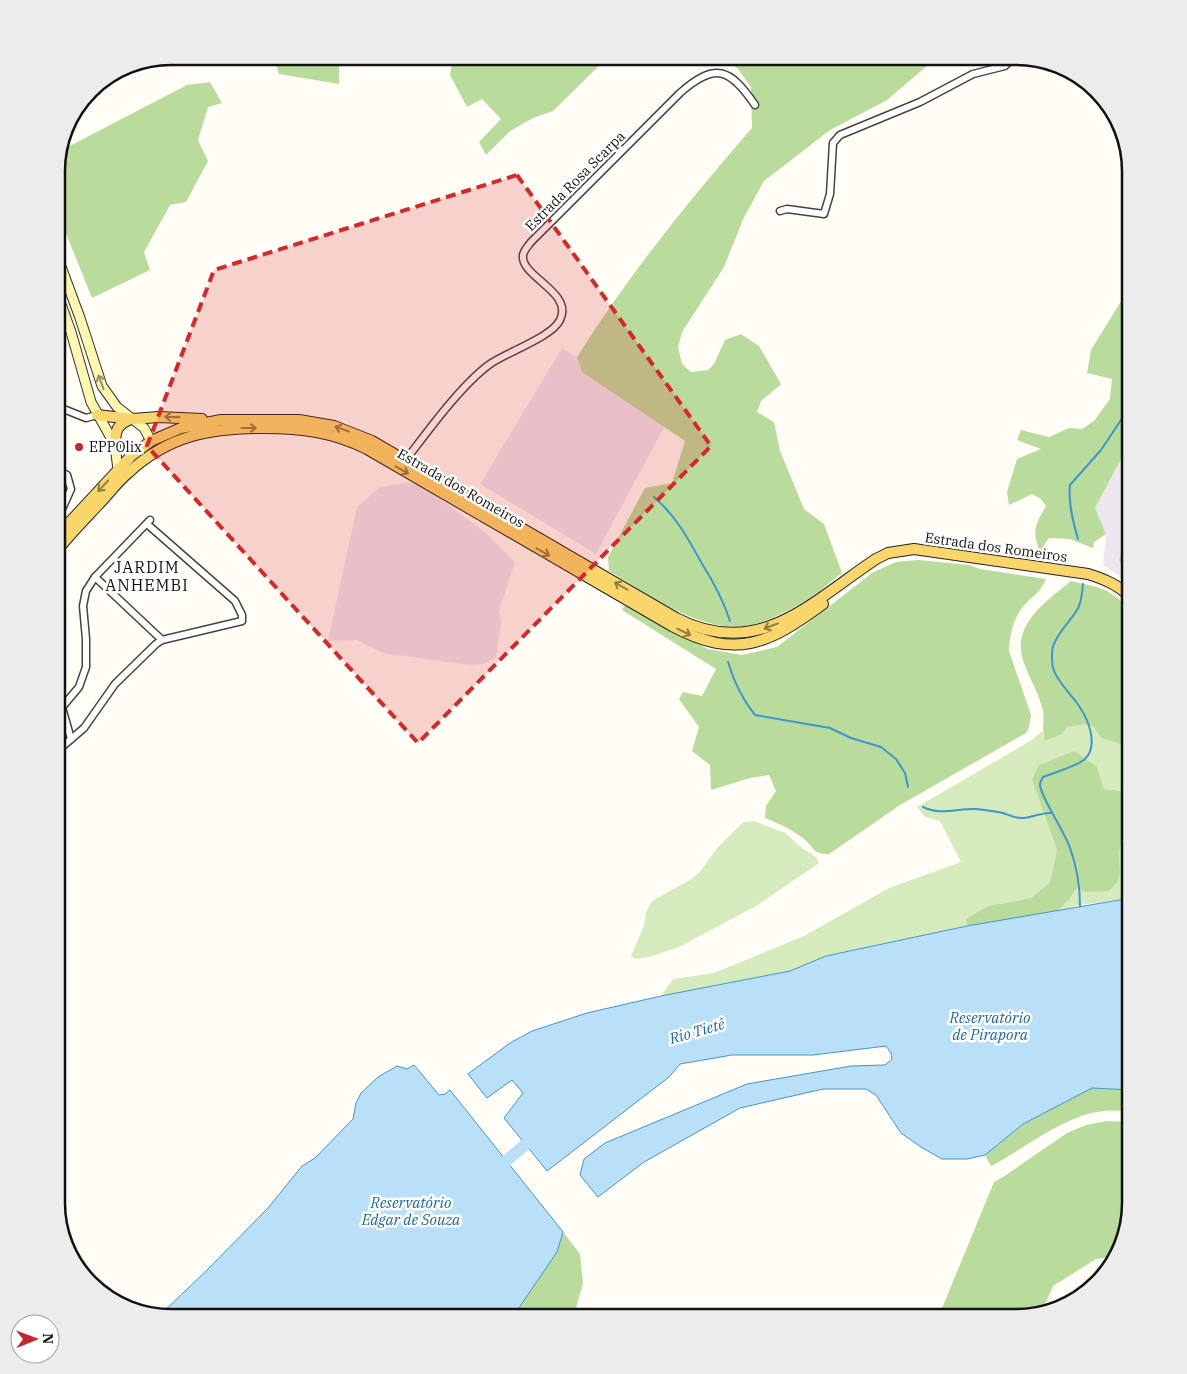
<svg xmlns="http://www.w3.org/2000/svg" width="1187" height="1374" font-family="'IBM Plex Serif',serif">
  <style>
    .industrial { fill: #eee6ef }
    .green { fill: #d5ebbd }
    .forest { fill: #b9dc9c }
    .water { fill: #b9e0f7; stroke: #3f96cf }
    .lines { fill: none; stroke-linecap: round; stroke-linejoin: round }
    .stream { stroke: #3f96cf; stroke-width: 2 }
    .river { stroke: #b9e0f7; stroke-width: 12 }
    .street-casing { stroke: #444; stroke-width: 9 }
    .secondary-casing { stroke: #333; stroke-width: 11 }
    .primary-casing { stroke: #222; stroke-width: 12 }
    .street { stroke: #fff; stroke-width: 6 }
    .secondary { stroke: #fff6b0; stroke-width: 9 }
    .primary { stroke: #f9d66b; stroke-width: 10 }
    .oneway { stroke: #948f68 }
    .oneway2 { stroke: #917d42 }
    .marked { fill: #d62828; fill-opacity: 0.2; stroke: #d62828; stroke-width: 4; stroke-dasharray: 10 6; stroke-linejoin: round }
    .poi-dot { fill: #c4262e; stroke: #fff; stroke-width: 2 }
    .labels { text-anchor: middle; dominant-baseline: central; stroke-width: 5; stroke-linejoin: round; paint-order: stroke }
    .street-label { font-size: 14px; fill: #111; stroke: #fff }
    .poi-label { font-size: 14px; fill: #111; stroke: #fff; text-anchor: start }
    .water-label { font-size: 15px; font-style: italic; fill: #1768a6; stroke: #fff }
    .quarter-label { font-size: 16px; letter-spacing: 1px; fill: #111; stroke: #fff }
    .rim { fill: none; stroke: #111; stroke-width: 2.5 }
  </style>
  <rect width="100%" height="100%" fill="#fffdf5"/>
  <!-- industrial -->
  <g class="industrial">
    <polygon points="562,348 669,418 596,554 480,484"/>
    <polygon points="1128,446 1131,447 1131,584 1103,565 1106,534 1095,508"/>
    <polygon points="409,482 422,485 486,533 515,562 499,611 501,623 496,657 484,664 469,665 383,653 357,640 328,641 357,507 380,487"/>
  </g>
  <!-- green -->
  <g class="green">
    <polygon points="58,694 66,731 64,741 56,748"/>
    <polygon points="1084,723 1093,726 1101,738 1131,748 1131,792 1104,789 1097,767 1032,780 1057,850 1050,882 1031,898 988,906 967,919 967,926 826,956 790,971 661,996 673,979 714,973 804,936 889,888 961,862 940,821 925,817 917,807 1032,740 1042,731 1045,740 1067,727"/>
    <polygon points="754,821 777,830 784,832 802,848 816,857 819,863 756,906 679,947 650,957 635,959 631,956 644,926 646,912 652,901 690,880 699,873 717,848 743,822"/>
    <path d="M 1131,834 L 1131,898 L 1080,905 L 1057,911 L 1068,901 L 1077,888 L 1120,869 C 1118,854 1118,844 1131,834 Z"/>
  </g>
  <!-- forest -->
  <g class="forest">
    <polygon points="274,56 339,56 339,84 279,74"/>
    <polygon points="453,56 609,56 553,111 533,118 510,131 486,155 479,142 501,119 482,99 467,107 450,75"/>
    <path d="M 725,56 L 933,56 L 934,60 L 887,100 L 830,130 L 764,181 L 744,217 L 724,267 L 682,332 L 678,347 L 682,364 L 691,372 L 708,370 L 714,364 L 725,340 L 741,334 L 759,346 L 781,384 L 761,401 L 757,412 L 774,422 L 780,451 L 804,509 L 824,524 L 842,573 C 829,583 816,595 802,603 C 789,610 770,620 756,624 C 706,638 650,595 609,571 L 608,557 L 645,488 L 672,483 L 685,441 L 582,372 L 577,357 C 628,276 689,200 752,128 L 751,87 L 738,69 Z"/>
    <polygon points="210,82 222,103 208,107 198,140 208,161 186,202 170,205 144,252 150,270 92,298 57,211 57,163 60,151 187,85"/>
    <path d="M 1131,285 L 1131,447 L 1128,446 L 1095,508 L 1106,534 L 1094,542 L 1093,548 L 1070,539 L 1049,538 L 1040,551 C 1031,532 1036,523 1046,506 L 1041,499 L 1032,494 L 1009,505 L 1007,492 L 1017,459 L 1041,449 L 1017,440 L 1021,430 L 1049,437 L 1069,428 L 1082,429 L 1094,421 L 1110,399 L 1112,379 L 1087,373 L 1091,350 Z"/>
    <polygon points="1131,529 1131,570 1124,569 1119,560"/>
    <path d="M 919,560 L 969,565 L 980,569 L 1046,579 C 1040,594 1030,597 1021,609 C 1013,621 1009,637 1009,651 L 1031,715 L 1029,727 L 1026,733 L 900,805 L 829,854 C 812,854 815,848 804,839 C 793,830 778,823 765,818 L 766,806 L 776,791 L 769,775 L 750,778 L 711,790 L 710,765 L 692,751 L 699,727 L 679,699 L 683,692 L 702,696 L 716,669 L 622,610 L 626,604 L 708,649 L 742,655 L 777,647 L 872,573 L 896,562 Z"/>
    <path d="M 1071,581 L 1097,587 L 1107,591 L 1119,599 L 1126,608 L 1131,633 L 1121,661 L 1131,701 L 1131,748 L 1101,738 L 1093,726 L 1084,724 L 1067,727 L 1062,734 L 1045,741 C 1041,727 1045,722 1043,711 C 1039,692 1027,675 1022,657 C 1014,622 1048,600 1071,581 Z"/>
    <path d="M 1074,751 L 1097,767 L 1104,789 L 1131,792 L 1131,834 C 1109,850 1126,866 1117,882 C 1115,885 1111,889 1109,891 L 1087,892 L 1077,888 L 1068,901 L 1057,911 L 967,926 L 966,919 L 988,906 L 1031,898 L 1050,882 L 1057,850 L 1032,780 L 1039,765 Z"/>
    <path d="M 1092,1088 L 1131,1090 L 1131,1111 C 1122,1111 1113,1110 1104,1111 C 1066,1114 1024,1149 991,1166 L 985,1155 L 1023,1124 Z"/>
    <polygon points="1107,1121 1131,1122 1131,1204 1117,1256 1096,1259 1053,1286 1043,1309 1017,1318 938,1318 994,1182 1003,1177 1067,1133 1086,1125"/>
    <polygon points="563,1232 580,1254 583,1283 575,1312 571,1318 512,1318 557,1252"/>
  </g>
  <!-- water -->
  <g class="water">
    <polygon points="1131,898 1131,1090 1092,1088 1023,1124 985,1155 967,1159 942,1159 921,1147 901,1133 876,1095 866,1089 823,1089 740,1108 644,1162 598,1197 580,1175 584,1159 605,1143 747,1084 851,1066 885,1065 892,1059 891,1053 886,1046 813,1055 732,1055 680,1064 669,1077 547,1171 504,1118 523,1093 512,1080 487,1098 468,1074 510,1043 532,1031 587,1013 661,996 790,971 826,956 967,926"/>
    <polygon points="414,1065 439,1095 445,1094 450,1090 563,1232 557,1252 512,1318 170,1318 160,1315 208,1269 268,1208 302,1166 315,1158 353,1119 356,1103 361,1093 378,1077 397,1066 407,1069"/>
  </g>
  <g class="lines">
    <!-- stream -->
    <g class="stream">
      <path d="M 654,497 C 675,515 688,538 701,562 C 713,581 723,599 730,621"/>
      <path d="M 1078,539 C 1073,522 1068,503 1070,485 L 1101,450 L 1121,420 L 1131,396"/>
      <path d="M 728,662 C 734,682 742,699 755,715 L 830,728 L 851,738 L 881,747 L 896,759 L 905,773 L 908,787"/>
      <path d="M 923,807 C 942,816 956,808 976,809 C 985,810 994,811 1003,813 C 1009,815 1015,818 1021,818 C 1032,818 1041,812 1052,813"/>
      <path d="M 1080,906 C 1080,886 1077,867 1070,848 C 1066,834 1039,794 1040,784 C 1040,782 1042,779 1043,777 C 1054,773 1077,766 1085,759 C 1099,745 1088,719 1079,706 C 1071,694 1057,682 1053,668 C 1052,664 1052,657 1052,653 C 1052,638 1070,622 1077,610 C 1082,602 1082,593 1083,584"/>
    </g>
    <!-- river -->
    <polyline class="river" points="494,1171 538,1134"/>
    <!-- street casing -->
    <g class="street-casing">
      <g id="street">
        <polyline points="780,211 787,209 824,214 830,194 833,143 840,135 920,102 973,74 1005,66 1014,56"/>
        <polyline points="56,406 86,418 97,415"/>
        <path d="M 405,461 C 428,431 461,385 490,364 C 507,352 552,337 560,320 C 574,292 520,277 523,255 C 524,250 528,246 531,242 L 680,93 C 715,62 730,68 755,105"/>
        <polyline points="56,514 63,507 71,489 67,475 56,469"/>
        <polyline points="95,577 162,640"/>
        <polyline points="56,686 71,739"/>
        <polyline points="63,706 79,687 86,667 86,639 83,606 86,591 95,577 150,520"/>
        <polyline points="56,752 84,728 115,684 156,644 162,640 242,621 242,615 235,601 147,524"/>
      </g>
    </g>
    <!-- secondary casing -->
    <g class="secondary-casing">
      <g id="secondary">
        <polyline points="56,253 80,318 102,386 117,407 144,428 151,441"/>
        <polyline points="56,290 71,332 91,402 115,445 118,470"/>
      </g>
    </g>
    <!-- primary casing -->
    <g class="primary-casing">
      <g id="primary">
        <polyline points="97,415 132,419 159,417 202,419"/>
        <path d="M 115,445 C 115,431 117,424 131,419"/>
        <path d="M 56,537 L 131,456 L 151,441 L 181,428 L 221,420 L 299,420 L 334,426 L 372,441 L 676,618 C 759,661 811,602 876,559 L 888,553 L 914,549 L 1088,574 C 1104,579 1119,585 1131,598"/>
        <path d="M 56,552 C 69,535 85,519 99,504 C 109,494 117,482 128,473 C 169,435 210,428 264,428 C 301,428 333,432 367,449 L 672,626 C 736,660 769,644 823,604"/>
      </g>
    </g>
    <!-- street -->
    <use href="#street" class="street"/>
    <!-- secondary -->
    <use href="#secondary" class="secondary"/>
    <!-- primary -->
    <use href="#primary" class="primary"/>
  </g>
  <!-- one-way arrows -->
  <defs><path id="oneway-shaft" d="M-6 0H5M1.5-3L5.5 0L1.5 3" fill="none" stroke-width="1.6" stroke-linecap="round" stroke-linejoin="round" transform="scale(1.25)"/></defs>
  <use class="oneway" href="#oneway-shaft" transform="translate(101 382) rotate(-110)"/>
  <g class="oneway2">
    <use href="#oneway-shaft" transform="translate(172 417) rotate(-178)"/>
    <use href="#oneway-shaft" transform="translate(249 428)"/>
    <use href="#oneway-shaft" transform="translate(342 429) rotate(-160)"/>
    <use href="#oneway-shaft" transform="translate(402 470) rotate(30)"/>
    <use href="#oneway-shaft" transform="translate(103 486) rotate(133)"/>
    <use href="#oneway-shaft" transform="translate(543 552) rotate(30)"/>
    <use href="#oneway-shaft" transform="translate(621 586) rotate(-150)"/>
    <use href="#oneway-shaft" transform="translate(771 626) rotate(159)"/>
    <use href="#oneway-shaft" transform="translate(684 632) rotate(26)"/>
  </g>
  <!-- marked area -->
  <path class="marked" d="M 517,175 L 711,446 L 418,743 L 147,446 L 214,270 Z"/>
  <!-- markers -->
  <circle class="poi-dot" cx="79" cy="447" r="5"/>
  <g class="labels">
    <!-- street labels -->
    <g class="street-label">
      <text transform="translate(575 181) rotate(-45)">Estrada Rosa Scarpa</text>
      <text transform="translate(461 488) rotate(30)">Estrada dos Romeiros</text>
      <text transform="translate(996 547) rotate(8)">Estrada dos Romeiros</text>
    </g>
    <!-- poi labels -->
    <g class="poi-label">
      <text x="89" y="447">EPPOlix</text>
    </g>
    <!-- water labels -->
    <g class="water-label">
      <text x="990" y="1017">Reservatório<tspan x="990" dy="17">de Pirapora</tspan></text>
      <text transform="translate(697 1031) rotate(-16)">Rio Tietê</text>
      <text x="411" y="1202">Reservatório<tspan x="411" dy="17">Edgar de Souza</tspan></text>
    </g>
    <!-- quarter labels -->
    <g class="quarter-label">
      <text x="147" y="567">JARDIM<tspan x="147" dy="18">ANHEMBI</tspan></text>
    </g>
  </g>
  <!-- crop -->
  <path d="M0 0H1187V1374H0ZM171 65H1016A106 106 0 0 1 1122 171V1203A106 106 0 0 1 1016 1309H171A106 106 0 0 1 65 1203V171A106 106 0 0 1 171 65Z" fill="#ececec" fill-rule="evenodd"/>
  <path class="rim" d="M171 65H1016A106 106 0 0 1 1122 171V1203A106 106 0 0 1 1016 1309H171A106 106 0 0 1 65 1203V171A106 106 0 0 1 171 65Z"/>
  <!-- north arrow -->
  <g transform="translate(35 1339) rotate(89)"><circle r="24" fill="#ffffff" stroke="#a0a0a0"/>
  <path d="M0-4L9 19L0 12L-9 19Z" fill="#c4262e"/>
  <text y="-8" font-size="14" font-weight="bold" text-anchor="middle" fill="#111111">N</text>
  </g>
</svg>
